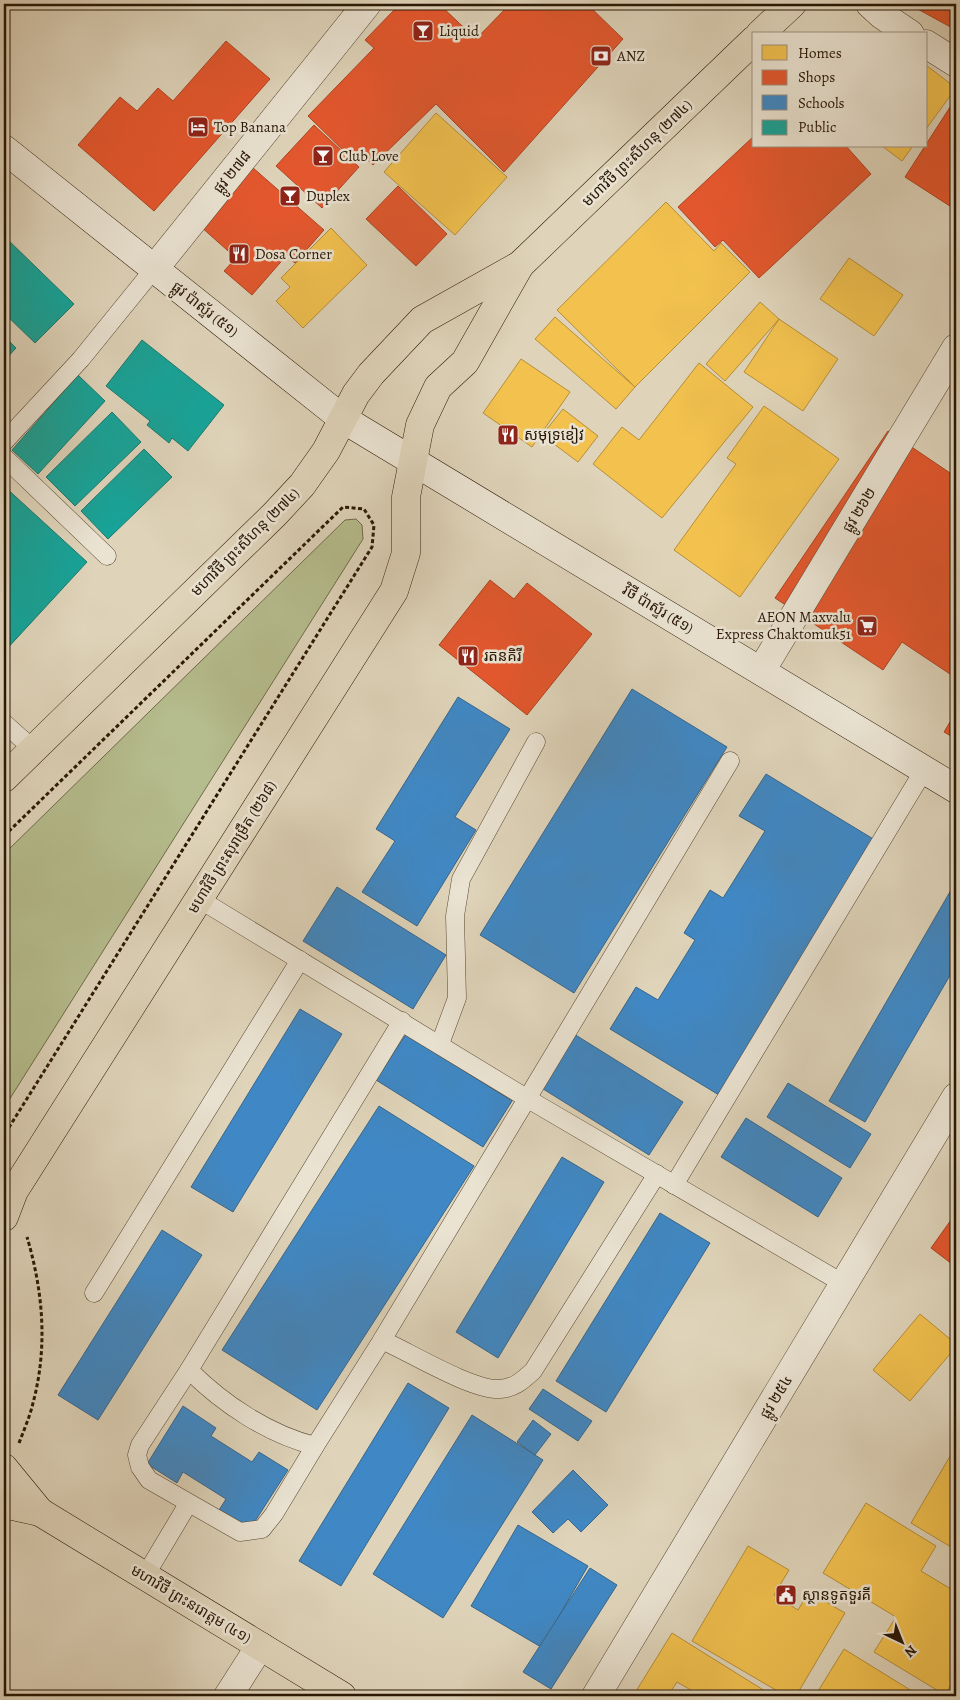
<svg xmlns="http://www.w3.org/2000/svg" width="960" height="1700" font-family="Alegreya,'Noto Sans Khmer',serif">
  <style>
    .green { fill: #b5bc8d; stroke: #6f6a49 }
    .homes { fill: #f2c14e; stroke: #b68e38 }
    .shops { fill: #e4572e; stroke: #ac4422 }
    .schools { fill: #3f88c5; stroke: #38668b }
    .public { fill: #17a398; stroke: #1c796c }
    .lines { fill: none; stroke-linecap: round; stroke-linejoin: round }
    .lane-casing { stroke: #564632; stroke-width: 19 }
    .street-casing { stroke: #564632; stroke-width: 29 }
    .secondary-casing { stroke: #291705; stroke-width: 29 }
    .primary-casing { stroke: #291705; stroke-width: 29 }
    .path { stroke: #291705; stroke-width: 3; stroke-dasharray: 4 2.5; stroke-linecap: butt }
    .lane { stroke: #eae3d2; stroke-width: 18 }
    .street { stroke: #eae3d2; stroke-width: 28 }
    .secondary { stroke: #eae3d2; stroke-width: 28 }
    .primary { stroke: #dfd4ba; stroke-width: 28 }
    .labels { text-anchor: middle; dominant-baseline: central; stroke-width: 5; stroke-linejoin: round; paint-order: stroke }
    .poi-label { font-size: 15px; fill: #291705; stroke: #eae3d2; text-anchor: start }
    .street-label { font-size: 15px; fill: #291705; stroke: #eae3d2 }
  </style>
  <rect width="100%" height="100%" fill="#dfd4ba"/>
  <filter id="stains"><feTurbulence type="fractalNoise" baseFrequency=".004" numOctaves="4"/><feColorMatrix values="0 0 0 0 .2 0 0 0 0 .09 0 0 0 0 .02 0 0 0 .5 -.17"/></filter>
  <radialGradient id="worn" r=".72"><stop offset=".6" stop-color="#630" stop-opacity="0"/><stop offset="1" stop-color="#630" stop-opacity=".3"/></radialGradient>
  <!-- green -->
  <polygon class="green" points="356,519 362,525 363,539 4,1108 4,854 345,520"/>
  <!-- homes -->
  <g class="homes">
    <polygon points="926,65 956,88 926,129"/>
    <polygon points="436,113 507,177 455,235 384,172"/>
    <polygon points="882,146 913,146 902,161"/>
    <polygon points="666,202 714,251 721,243 750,272 635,387 557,310"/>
    <polygon points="331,228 367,265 303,328 276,301 290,287 281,278"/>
    <polygon points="849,258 903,295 874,336 820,299"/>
    <polygon points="760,302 779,319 725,381 706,364"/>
    <polygon points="555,317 635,387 616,409 535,339"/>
    <polygon points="779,319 838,359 803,411 744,372"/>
    <polygon points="521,359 570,392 532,447 483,413"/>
    <polygon points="699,363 753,407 662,518 593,464 622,427 639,440"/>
    <polygon points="764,406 839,459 740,597 674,550 736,464 727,458"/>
    <polygon points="563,409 598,436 578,462 542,435"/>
    <polygon points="920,1314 956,1344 956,1347 910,1401 873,1370"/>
    <polygon points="956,1446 956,1550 911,1523"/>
    <polygon points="866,1503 936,1546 921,1571 956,1592 956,1676 945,1695 874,1652 896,1617 823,1573"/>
    <polygon points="748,1546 789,1570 774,1595 798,1610 809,1592 845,1613 796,1696 786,1696 692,1641"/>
    <polygon points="672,1633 773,1696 701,1696 677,1682 668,1696 633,1696"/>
    <polygon points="844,1649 920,1696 815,1696"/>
  </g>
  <!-- shops -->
  <g class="shops">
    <polygon points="394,4 439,4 476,39 510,4 587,4 623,39 504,172 436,104 373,165 360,153 353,160 308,116 374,48 365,40 397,7"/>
    <polygon points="914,4 956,4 956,30 914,7"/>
    <polygon points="226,41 270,79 154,211 78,145 120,97 137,111 158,88 173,101"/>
    <polygon points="952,104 956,106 956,210 905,177"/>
    <polygon points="314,125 359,167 322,208 276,166"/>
    <polygon points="754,136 754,146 846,146 871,174 759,278 723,240 715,247 678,207"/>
    <polygon points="252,167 324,230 295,263 286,256 252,295 224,271 236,258 200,226"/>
    <polygon points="398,186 447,234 416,266 366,219"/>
    <polygon points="888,431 956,477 956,678 902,642 883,670 775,598"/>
    <polygon points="490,580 514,599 527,583 592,634 527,715 439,645"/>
    <polygon points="956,712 956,739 944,732"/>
    <polygon points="956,1213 956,1267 931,1248"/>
  </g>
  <!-- schools -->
  <g class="schools">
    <polygon points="632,689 727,747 574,993 480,935"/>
    <polygon points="458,697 510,729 455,817 476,830 417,926 362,892 395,841 376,829"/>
    <polygon points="766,774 875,840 719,1095 610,1029 636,987 658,1000 695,940 684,933 710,890 723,898 765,831 739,816"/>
    <polygon points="337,887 446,955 413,1009 303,941"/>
    <polygon points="951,890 956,893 956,965 865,1122 829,1101"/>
    <polygon points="300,1009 342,1034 233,1212 191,1187"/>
    <polygon points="406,1034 512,1101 483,1147 376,1080"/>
    <polygon points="574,1034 683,1102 649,1155 540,1087"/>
    <polygon points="788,1083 871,1134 850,1168 767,1117"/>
    <polygon points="379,1106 474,1166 317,1410 222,1350"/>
    <polygon points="746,1118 842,1178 818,1217 721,1157"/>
    <polygon points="562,1157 604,1182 498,1358 456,1332"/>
    <polygon points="660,1213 710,1243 606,1412 556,1381"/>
    <polygon points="162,1230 202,1255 98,1420 58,1395"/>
    <polygon points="408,1383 449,1408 341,1586 299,1561"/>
    <polygon points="543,1389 592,1421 578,1441 529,1409"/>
    <polygon points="183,1406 216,1428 211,1436 252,1462 259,1452 288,1470 250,1529 219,1510 226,1499 183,1472 177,1483 147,1464"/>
    <polygon points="472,1415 543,1460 443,1618 373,1574"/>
    <polygon points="533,1420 551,1434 535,1455 517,1442"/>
    <polygon points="573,1470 608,1505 581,1532 568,1519 553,1533 532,1512"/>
    <polygon points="518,1525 588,1566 541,1647 471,1606"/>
    <polygon points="590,1568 617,1585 551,1689 523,1672"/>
  </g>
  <!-- public -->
  <g class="public">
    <polygon points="4,236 74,304 35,343 4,313"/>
    <polygon points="4,336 16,348 4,361"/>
    <polygon points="142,340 224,405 188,451 172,438 169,443 147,425 150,421 106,386"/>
    <polygon points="78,375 105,401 38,474 12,450"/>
    <polygon points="112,412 141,442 75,506 46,477"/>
    <polygon points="144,449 172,477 108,539 81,511"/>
    <polygon points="4,486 87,562 4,652"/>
  </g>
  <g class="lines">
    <!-- lane casing -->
    <g class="lane-casing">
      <g id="lane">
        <polyline points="4,442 81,359 154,269"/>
        <polyline points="4,457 107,556"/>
        <polyline points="4,723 33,749"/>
        <polyline points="199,899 528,1099 844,1284"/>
        <path d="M 402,1021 L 189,1370 C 223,1404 268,1434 315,1446 L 382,1340 L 730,761"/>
        <polyline points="440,1044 457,998 455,916 461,879 536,742"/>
        <polyline points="674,1185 924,770"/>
        <polyline points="94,1293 300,960"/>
        <path d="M 382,1340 C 409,1352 473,1391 500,1389 C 515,1388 523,1380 533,1371 L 657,1174"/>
        <polyline points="189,1370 140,1445 137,1455 140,1467 149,1480 240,1532 262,1529 274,1514 315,1446"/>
        <polyline points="145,1576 188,1504"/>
      </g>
    </g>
    <!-- street casing -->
    <g class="street-casing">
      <g id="street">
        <polyline points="870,4 882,15 910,34"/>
        <polyline points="926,44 956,63"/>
        <polyline points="154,269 367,4"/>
        <polyline points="761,671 956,348"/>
        <polyline points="228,1696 260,1646"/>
        <polyline points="596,1696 956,1097"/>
      </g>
    </g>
    <!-- secondary casing -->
    <g class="secondary-casing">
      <polyline id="secondary" points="4,149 343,419 956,789"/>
    </g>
    <!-- primary casing -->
    <g class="primary-casing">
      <g id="primary">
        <polyline points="760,34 792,4"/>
        <polyline points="4,778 275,514 302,485 326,451 356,394 371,374 422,320 520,265 754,40"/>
        <polyline points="4,1217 14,1191 394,591 406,553 406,497 420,425 438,387 465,362 520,265"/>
        <polyline points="4,1468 40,1512 342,1696"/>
        <polyline points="4,1504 40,1512"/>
      </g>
    </g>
    <!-- path -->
    <g class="path">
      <polyline points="4,836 343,507 364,509 374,525 372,547 8,1129 4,1131"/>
      <path d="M 19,1443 C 24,1430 30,1416 33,1403 C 48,1347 43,1291 27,1237"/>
    </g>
    <!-- lane -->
    <use href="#lane" class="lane"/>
    <!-- street -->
    <use href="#street" class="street"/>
    <!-- secondary -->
    <use href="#secondary" class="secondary"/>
    <!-- primary -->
    <use href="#primary" class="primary"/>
  </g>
  <!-- icons -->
  <defs>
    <g id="bar-square" transform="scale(1.125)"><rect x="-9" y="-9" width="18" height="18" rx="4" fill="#8f2418" stroke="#eae3d2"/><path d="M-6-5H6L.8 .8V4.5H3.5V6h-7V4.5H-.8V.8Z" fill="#fff"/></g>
    <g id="bank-square" transform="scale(1.125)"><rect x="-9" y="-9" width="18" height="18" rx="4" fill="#8f2418" stroke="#eae3d2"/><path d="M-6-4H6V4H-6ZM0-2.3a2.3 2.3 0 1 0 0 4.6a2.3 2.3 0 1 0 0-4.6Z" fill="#fff"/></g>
    <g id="hotel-square" transform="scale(1.125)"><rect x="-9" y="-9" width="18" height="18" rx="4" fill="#8f2418" stroke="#eae3d2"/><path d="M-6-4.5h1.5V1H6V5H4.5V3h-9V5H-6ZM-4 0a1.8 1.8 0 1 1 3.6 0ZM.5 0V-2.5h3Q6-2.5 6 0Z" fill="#fff"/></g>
    <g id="restaurant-square" transform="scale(1.125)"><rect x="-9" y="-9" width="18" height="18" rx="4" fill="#8f2418" stroke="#eae3d2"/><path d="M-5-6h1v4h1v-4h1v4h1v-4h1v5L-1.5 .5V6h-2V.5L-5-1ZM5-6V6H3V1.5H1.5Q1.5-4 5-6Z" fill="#fff"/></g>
    <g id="supermarket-square" transform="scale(1.125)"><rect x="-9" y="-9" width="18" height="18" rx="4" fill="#8f2418" stroke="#eae3d2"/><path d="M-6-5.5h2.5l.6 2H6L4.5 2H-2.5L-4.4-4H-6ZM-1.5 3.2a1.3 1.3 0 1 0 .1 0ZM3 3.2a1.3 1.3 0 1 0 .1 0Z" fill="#fff"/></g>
    <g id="civic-square" transform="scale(1.125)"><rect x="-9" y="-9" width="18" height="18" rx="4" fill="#8f2418" stroke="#eae3d2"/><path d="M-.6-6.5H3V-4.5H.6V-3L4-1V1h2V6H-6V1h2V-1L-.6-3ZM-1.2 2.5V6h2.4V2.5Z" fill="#fff"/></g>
  </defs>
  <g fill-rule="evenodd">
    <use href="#bar-square" x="423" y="31"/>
    <use href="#bank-square" x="601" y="56"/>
    <use href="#hotel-square" x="198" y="127"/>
    <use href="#bar-square" x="323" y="156"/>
    <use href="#bar-square" x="290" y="196"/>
    <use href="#restaurant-square" x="239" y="254"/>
    <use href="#restaurant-square" x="508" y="435"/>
    <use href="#supermarket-square" x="867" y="626"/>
    <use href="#restaurant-square" x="468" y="656"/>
    <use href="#civic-square" x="786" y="1595"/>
  </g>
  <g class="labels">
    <!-- poi labels -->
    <g class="poi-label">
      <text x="439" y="31">Liquid</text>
      <text x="617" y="56">ANZ</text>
      <text x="214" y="127">Top Banana</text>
      <text x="339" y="156">Club Love</text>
      <text x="306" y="196">Duplex</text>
      <text x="255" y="254">Dosa Corner</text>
      <text x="524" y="435">សមុទ្រខៀវ</text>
      <text x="851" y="617" text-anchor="end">AEON Maxvalu<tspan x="851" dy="17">Express Chaktomuk51</tspan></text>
      <text x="484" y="656">រតនគិរី</text>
      <text x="802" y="1595">ស្ថានទូតទួរគី</text>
    </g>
    <!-- street labels -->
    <g class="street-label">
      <text transform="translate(637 153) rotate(-44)">មហាវិថី ព្រះសីហនុ (២៧៤)</text>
      <text transform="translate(232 172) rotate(-51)">ផ្លូវ ២៧៨</text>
      <text transform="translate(205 309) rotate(38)">ផ្លូវ ប៉ាស្ទ័រ (៥១)</text>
      <text transform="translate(859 510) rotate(-59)">ផ្លូវ ២៦២</text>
      <text transform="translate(245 542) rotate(-45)">មហាវិថី ព្រះសីហនុ (២៧៤)</text>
      <text transform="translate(658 609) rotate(31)">វិថី ប៉ាស្ទ័រ (៥១)</text>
      <text transform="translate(232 847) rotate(-58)">មហាវិថី ព្រះសុរាម្រឹត (២៦៨)</text>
      <text transform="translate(776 1397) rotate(-59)">ផ្លូវ ២៥៤</text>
      <text transform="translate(191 1604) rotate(31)">មហាវិថី ព្រះនរោត្តម (៤១)</text>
    </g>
  </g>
  <!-- margin -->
  <rect width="960" height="1700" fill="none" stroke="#dfd4ba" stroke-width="20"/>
  <rect x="5" y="5" width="950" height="1690" fill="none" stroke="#291705" stroke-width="2.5"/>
  <rect x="10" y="10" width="940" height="1680" fill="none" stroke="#291705"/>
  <!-- legend -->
  <rect x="752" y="32" width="175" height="115" fill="#eae3d2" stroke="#9d9180"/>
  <rect x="762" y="45" width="25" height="15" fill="#f2c14e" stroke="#9d9180"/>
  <text x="798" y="58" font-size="15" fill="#291705">Homes</text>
  <rect x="762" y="70" width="25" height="15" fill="#e4572e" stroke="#9d9180"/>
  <text x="798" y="82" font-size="15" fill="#291705">Shops</text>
  <rect x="762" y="95" width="25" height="15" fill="#3f88c5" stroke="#9d9180"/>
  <text x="798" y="108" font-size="15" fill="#291705">Schools</text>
  <rect x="762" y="120" width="25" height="15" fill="#17a398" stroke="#9d9180"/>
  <text x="798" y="132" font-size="15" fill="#291705">Public</text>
  <!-- north arrow -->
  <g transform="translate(902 1642) rotate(137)" stroke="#eae3d2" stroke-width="4" paint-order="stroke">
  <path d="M0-4L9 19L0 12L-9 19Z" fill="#291705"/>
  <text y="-8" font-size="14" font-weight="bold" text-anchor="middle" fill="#291705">N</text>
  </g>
  <rect width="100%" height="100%" filter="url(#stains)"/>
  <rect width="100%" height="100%" fill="url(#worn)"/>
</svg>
